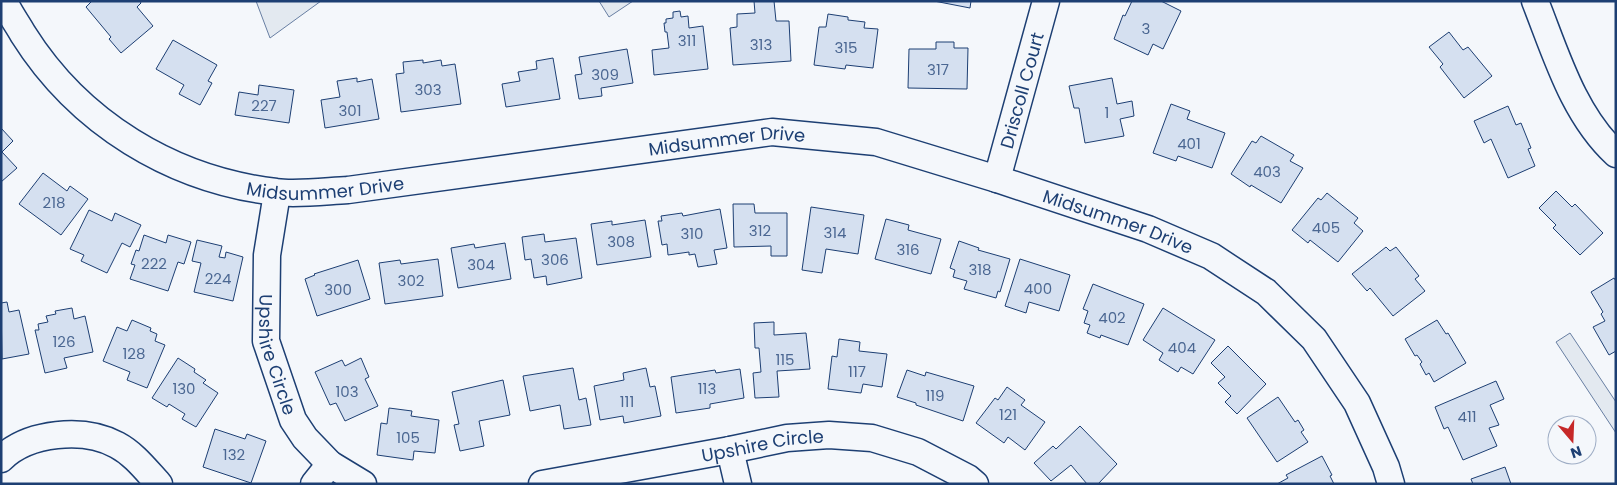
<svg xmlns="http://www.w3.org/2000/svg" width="1617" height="485" font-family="Poppins,sans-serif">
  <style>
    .green { fill: #e3e9f0; stroke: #687fa3 }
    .building { fill: #d5e0f0; stroke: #1d3f73 }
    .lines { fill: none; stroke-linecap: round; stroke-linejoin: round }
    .minor-casing { stroke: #1d3f73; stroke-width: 29 }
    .minor { stroke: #f4f7fb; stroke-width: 26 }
    .labels { text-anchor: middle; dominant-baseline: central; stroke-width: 4; stroke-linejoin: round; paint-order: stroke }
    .number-label { font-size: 15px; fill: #4b6792 }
    .street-label { font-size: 18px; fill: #1d3f73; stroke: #f4f7fb }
  </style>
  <rect width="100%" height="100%" fill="#f4f7fb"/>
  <!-- green -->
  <g class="green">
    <polygon points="256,1 321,1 270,38"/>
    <polygon points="599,1 633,1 609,17"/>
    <polygon points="1570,333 1616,402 1616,433 1556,342"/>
  </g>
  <!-- building -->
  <g class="building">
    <polygon points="92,1 140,1 141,3 137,7 153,26 121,53 109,39 111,37 86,7"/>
    <polygon points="754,1 774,1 776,21 789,21 791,61 733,65 730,28 737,27 737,14 755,13"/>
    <polygon points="934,1 971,1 970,8"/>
    <polygon points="1132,1 1161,1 1181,11 1163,49 1153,44 1148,55 1114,39 1123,15 1125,16"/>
    <polygon points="680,11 681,17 688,16 689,28 703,26 708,69 654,75 652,50 669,48 667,32 665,32 664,23 666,23 666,19 673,18 673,12"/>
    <polygon points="828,14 848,17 848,20 865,22 864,28 878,29 873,68 846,65 845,69 814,65 819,27 826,27"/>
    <polygon points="1449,32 1463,50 1468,47 1492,76 1464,98 1440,67 1443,64 1429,47"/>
    <polygon points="173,40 217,65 208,81 212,83 200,105 179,94 184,85 156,69"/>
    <polygon points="936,42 954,42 954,48 968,48 967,89 908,88 909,49 936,49"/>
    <polygon points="627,49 633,83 601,88 602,96 579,99 575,75 582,74 579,57"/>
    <polygon points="553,58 560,99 506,107 502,84 520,81 518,72 537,69 536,61"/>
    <polygon points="423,60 423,63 441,60 442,66 455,64 461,104 401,112 396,74 404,73 403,62"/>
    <polygon points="357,78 357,82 372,79 379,119 325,128 321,100 340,97 337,81"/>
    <polygon points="1112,78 1117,104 1132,101 1134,116 1120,119 1124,136 1085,143 1079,108 1074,108 1069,86"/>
    <polygon points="259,85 294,90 289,123 235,115 239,92 258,95"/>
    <polygon points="1171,104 1190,111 1187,119 1225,133 1212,168 1178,156 1176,161 1153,153"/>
    <polygon points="1508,106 1516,125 1521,123 1531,148 1528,149 1535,166 1508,178 1491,139 1484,143 1474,121"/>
    <polygon points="1,128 13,141 2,152 17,168 1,182"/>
    <polygon points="1261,136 1294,155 1290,161 1303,168 1281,203 1251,185 1250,187 1231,174 1252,141 1256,143"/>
    <polygon points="43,173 67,191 70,186 88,199 61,235 19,204"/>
    <polygon points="1556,191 1572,207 1575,204 1603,233 1580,255 1553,228 1556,225 1539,208"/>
    <polygon points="1327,193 1358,218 1354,223 1363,231 1338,262 1310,240 1308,243 1292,230 1318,198 1321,200"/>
    <polygon points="733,204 754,204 755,213 787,213 787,256 771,256 771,246 734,247"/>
    <polygon points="811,207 864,215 858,254 826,249 822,273 802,270"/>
    <polygon points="720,209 727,248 714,250 717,264 698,267 695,254 689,255 689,252 668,255 667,244 662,245 658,221 662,221 661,216 682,213 683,216"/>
    <polygon points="89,210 112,221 115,213 141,225 130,247 122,243 107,273 81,261 84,255 70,249"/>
    <polygon points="886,219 909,225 908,230 941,239 931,274 875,259"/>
    <polygon points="645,220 651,257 597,265 591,224 612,221 612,225"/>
    <polygon points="544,234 545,242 576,238 582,278 547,285 546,276 534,278 531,259 525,260 522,237"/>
    <polygon points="144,235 166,243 168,235 191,242 184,264 178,262 168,291 130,279 135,265 131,264 136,250 139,251"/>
    <polygon points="197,240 222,246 219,257 225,258 226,252 243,257 233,301 194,292 201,263 192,261"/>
    <polygon points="959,241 979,248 978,250 1010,259 1000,292 998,291 996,298 964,289 967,281 953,277 955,270 950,268"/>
    <polygon points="505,243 511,279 458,288 451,248 474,244 475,248"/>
    <polygon points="1386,247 1390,251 1396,247 1419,276 1415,279 1425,291 1393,316 1370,288 1367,291 1352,274"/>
    <polygon points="438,259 443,296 385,304 379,263 400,260 401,264"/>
    <polygon points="1020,259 1070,275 1059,311 1029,302 1026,313 1005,306"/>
    <polygon points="358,260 370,299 317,316 305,279 315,275 314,274"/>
    <polygon points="1614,278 1616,281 1616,351 1609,355 1593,327 1605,321 1601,314 1603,312 1591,292"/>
    <polygon points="1093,284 1144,304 1128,345 1101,335 1100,338 1087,333 1090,325 1084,323 1088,311 1083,309"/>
    <polygon points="7,302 9,312 19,310 29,354 2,359 1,303"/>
    <polygon points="72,308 74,319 85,316 93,352 64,358 67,368 45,373 35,330 39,330 38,324 48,322 46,316 56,314 55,311"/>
    <polygon points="1163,308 1215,340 1193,374 1181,367 1178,372 1159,360 1163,353 1143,340"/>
    <polygon points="132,320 151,328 150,331 157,334 155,341 165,345 147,388 127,380 130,372 103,361 117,327 127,331"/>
    <polygon points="1437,320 1446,334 1448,333 1466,363 1434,382 1429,373 1426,375 1420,364 1422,362 1417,355 1415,356 1405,339"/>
    <polygon points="774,322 774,335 806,333 810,369 777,371 779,397 755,398 753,373 761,372 759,348 755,348 754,323"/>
    <polygon points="839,339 860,342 859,351 887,354 882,387 863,384 861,393 828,389 832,356 837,357"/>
    <polygon points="1228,346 1266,384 1237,414 1225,402 1231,396 1218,383 1225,377 1211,363"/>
    <polygon points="178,358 195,369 194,372 206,380 203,383 218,393 196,427 182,419 185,414 169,404 167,407 152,398"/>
    <polygon points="361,358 369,377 365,379 378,406 345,421 336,403 330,405 315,372 342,360 345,366"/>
    <polygon points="573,368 579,400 586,398 591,425 564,429 560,405 530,411 523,376"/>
    <polygon points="646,368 650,387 655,386 661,416 624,423 623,416 600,420 594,386 624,380 623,373"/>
    <polygon points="740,369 744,398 710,404 710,408 676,413 671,377 715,370 716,373"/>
    <polygon points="907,370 925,376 926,372 974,386 963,421 916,405 916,403 897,397"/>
    <polygon points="503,380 510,415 479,421 484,446 460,451 454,425 459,424 452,392"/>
    <polygon points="1496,381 1504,399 1490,405 1499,425 1489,428 1497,446 1463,460 1448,427 1444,429 1435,407"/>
    <polygon points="1007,387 1025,400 1021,405 1045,422 1025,450 1008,437 1004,443 976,423 995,398 998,400"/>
    <polygon points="1278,397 1295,422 1298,420 1304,430 1301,432 1308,442 1277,462 1247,418"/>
    <polygon points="389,408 412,411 411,416 439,420 435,453 414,451 413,460 377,455 381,423 387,424"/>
    <polygon points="1080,426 1117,464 1098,484 1087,484 1071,465 1051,481 1034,463 1053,446 1056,449"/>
    <polygon points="215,429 245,439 247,434 266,441 251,483 203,467"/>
    <polygon points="1322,456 1332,475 1330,476 1334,484 1277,484 1288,478 1286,475"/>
    <polygon points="1505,467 1511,484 1473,484 1471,479"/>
  </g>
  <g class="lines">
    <!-- minor casing -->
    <g class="minor-casing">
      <g id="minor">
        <path id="s1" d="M 4,1 C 9,13 17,23 23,34 C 79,123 172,180 276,192 C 296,195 327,191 348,190 L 772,132 L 876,142 L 997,179 L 1148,229 L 1211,256 L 1266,292 L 1314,339 L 1357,403 L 1386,467 L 1391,484"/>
        <path d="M 1535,1 C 1556,54 1573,114 1616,154"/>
        <path id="s2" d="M 997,179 L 1046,1"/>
        <path id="s3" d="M 277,193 L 267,255 L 266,341 L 293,420 L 305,438 L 330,464 L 363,484"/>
        <polyline points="730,450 738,484"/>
        <path d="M 1,459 C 28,432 84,427 117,445 C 134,454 146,470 159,484"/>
        <polyline points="314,484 330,464"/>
        <path id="s4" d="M 542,484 L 730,450 L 787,438 L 829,435 L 872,438 L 918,452 L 968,478 L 975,484"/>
      </g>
    </g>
    <!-- minor -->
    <use href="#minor" class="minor"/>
  </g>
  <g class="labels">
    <!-- number labels -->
    <g class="number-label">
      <text x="1146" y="28">3</text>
      <text x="687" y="40">311</text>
      <text x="761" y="44">313</text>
      <text x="846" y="47">315</text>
      <text x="938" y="69">317</text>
      <text x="605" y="74">309</text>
      <text x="428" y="89">303</text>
      <text x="264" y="105">227</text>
      <text x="350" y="110">301</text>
      <text x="1107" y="112">1</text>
      <text x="1189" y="143">401</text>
      <text x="1267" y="171">403</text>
      <text x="54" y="202">218</text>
      <text x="1326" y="227">405</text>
      <text x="760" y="230">312</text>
      <text x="835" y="232">314</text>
      <text x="692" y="233">310</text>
      <text x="621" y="241">308</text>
      <text x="908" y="249">316</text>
      <text x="555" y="259">306</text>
      <text x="154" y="263">222</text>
      <text x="481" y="264">304</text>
      <text x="980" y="269">318</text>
      <text x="218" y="278">224</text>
      <text x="411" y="280">302</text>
      <text x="1038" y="288">400</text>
      <text x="338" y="289">300</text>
      <text x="1112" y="317">402</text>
      <text x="64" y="341">126</text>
      <text x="1182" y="347">404</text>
      <text x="134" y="353">128</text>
      <text x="785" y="359">115</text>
      <text x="857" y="371">117</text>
      <text x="184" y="388">130</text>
      <text x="707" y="388">113</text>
      <text x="347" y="391">103</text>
      <text x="935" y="395">119</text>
      <text x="627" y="401">111</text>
      <text x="1008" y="414">121</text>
      <text x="1467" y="416">411</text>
      <text x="408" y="437">105</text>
      <text x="234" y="454">132</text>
    </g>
    <!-- street labels -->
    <g class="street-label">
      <text stroke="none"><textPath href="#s2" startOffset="92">Driscoll Court</textPath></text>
      <text stroke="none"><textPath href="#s1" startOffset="801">Midsummer Drive</textPath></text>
      <text stroke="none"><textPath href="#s1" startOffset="396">Midsummer Drive</textPath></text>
      <text stroke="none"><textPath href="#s1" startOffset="1206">Midsummer Drive</textPath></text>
      <text stroke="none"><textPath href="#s3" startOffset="164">Upshire Circle</textPath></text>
      <text stroke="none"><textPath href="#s4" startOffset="224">Upshire Circle</textPath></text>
    </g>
  </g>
  <!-- border -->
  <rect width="1617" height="485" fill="none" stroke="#1d3f73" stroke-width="5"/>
  <!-- north arrow -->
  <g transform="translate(1572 440) rotate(161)"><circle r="24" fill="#f4f7fb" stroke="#9eadc5"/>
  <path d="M0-4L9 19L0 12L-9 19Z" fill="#c62828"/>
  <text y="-8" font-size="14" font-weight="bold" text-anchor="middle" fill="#1d3f73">N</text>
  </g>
</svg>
